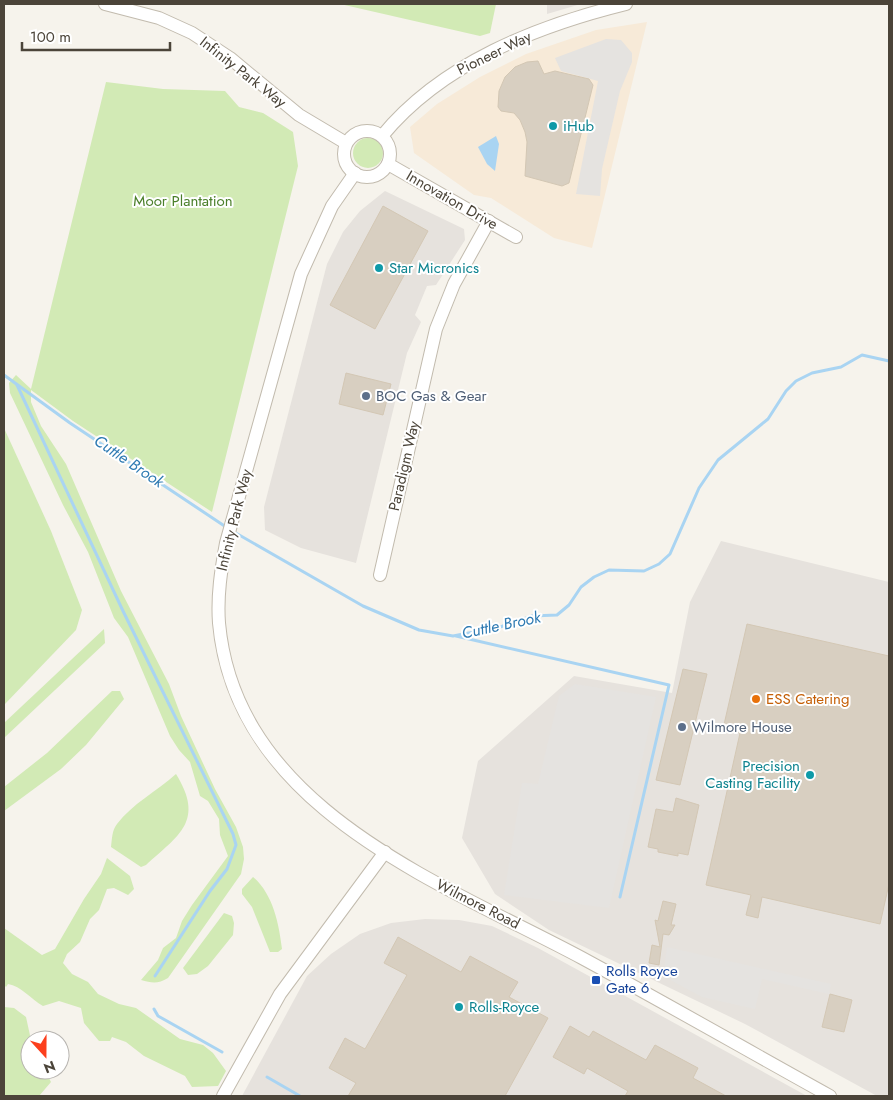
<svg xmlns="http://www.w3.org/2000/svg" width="893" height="1100" font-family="Jost,sans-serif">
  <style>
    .commercial { fill: #f7ead8 }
    .industrial { fill: #e6e2dd }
    .green { fill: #d2eab5 }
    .parking { fill: #e5e3e0 }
    .water { fill: #a9d4f2 }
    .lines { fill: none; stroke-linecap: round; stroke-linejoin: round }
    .stream { stroke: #a9d4f2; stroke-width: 3 }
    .building { fill: #d8cfc1; stroke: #d3c7b4 }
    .minor-casing { stroke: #c2bbae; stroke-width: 14 }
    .minor { stroke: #fff; stroke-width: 12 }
    .culture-dot { fill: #0f9aa8; stroke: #fff; stroke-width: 2 }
    .service-dot { fill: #5c6f8a; stroke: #fff; stroke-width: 2 }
    .food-dot { fill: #e8710a; stroke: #fff; stroke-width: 2 }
    .transit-dot { fill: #1a4fb4; stroke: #fff; stroke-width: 2 }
    .labels { text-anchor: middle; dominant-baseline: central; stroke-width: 4; stroke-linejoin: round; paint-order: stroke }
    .street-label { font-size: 15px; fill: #4b4439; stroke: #fff }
    .culture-label { font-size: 15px; fill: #0d838f; stroke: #fff; text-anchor: start }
    .park-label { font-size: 15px; fill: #4a7f2a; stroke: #fff }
    .service-label { font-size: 15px; fill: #4e5e75; stroke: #fff; text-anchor: start }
    .food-label { font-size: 15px; fill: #c56008; stroke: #fff; text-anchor: start }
    .transit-label { font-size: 15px; fill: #164399; stroke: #fff; text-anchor: start }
    .water-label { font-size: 16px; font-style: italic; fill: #2e7ab2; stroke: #fff }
  </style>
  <rect width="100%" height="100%" fill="#f6f3ec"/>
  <!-- commercial -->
  <polygon class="commercial" points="647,22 592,248 554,238 491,198 474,195 414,153 410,127 437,104 480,77 526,54 596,30"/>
  <!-- industrial -->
  <g class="industrial">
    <polygon points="547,4 581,4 547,14"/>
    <polygon points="385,191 464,229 465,240 436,285 427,286 415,315 421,322 407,353 356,563 301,548 265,530 264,507 327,264 343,232 360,211"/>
    <polygon points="721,541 889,582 889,1096 877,1096 745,1024 549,930 495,894 462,838 478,761 574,676 672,693 690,602"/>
    <polygon points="425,919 459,920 492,926 538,948 807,1096 242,1096 307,976 331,954 360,934 391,923"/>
  </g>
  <!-- green -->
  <g class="green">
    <polygon points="340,4 496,4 490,33 480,36"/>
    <path d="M 106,82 L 163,89 L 225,91 L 239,107 L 263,113 L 293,132 L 298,166 L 212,512 L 73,421 L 31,390 L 31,402 L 41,426 L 66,464 L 121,591 L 169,684 L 181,716 L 215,789 L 236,827 L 243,847 L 244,859 L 241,874 L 168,978 C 158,984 152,983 141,980 L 158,960 L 163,948 L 176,938 L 182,921 L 192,905 L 228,856 L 220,835 L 219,819 L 208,801 L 200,796 L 190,762 L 179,750 L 170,736 L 128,637 L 114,618 L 88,552 L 63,505 L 10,393 L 9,383 L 16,375 L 31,389 Z"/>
    <circle cx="368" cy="153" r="15"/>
    <polygon points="4,428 51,531 82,610 76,630 4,705"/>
    <polygon points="104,629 105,643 4,738 4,723"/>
    <polygon points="112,691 120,691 124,699 86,745 61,769 4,811 4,787 47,753"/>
    <path d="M 176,774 C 205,821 179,835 146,865 L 141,867 L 111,847 C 112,839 112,830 117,824 C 132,804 157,791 176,774 Z"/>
    <path d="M 107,858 L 130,876 L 134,889 L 128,895 L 114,888 L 107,889 L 99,910 L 90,919 L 80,942 L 67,954 L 63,963 L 72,974 L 88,982 L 98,994 L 119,1004 L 136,1008 L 180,1039 L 203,1045 L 213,1053 L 226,1071 L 218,1086 L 192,1087 L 185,1076 L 144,1056 L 126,1042 L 112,1037 L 110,1041 L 99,1041 L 84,1023 L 81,1008 L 59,1001 L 43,1006 C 31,999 21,986 8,984 L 6,987 L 4,985 L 4,928 L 42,955 L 55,949 L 84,899 L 101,874 Z"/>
    <path d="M 253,877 C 273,894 279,924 282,949 L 278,952 L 270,952 L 252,907 L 242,894 L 242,889 Z"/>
    <polygon points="224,913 232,916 234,923 233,935 208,966 197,974 188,975 183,968"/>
    <polygon points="4,1007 14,1008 26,1017 31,1040 30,1070 45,1070 51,1082 39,1096 4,1096"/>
  </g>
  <!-- parking -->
  <g class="parking">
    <polygon points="606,39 621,40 632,53 632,62 620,91 602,169 600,196 576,194 598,81 561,71 555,58"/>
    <polygon points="575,684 656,697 609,908 504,895 522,783 538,784 559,696"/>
    <polygon points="667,947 831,984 829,994 762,979 755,1009 702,997 663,976"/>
  </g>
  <!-- water -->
  <polygon class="water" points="496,136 499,144 495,171 487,164 478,147"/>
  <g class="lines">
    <!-- stream -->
    <g class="stream">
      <polyline points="4,375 70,423 226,527"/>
      <polyline points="17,385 123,611 233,834 236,845 227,869 210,891 155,976"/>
      <polyline points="234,532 363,606 419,630 453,636 500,627 532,616 557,615 569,605 581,587 594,577 609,570 644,571 659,564 670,554 699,488 718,460 768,419 786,391 796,381 812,373 841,367 862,355 889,361"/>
      <polyline points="456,636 669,685 620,897"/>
      <polyline points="154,1009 158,1016 222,1052"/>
      <polyline points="267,1077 300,1096"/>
    </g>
  </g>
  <!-- building -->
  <g class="building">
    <polygon points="538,61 544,74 555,71 589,79 593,85 569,183 562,186 525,176 527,142 525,132 520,120 514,113 501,111 498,107 499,91 505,77 515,67 527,62"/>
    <polygon points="383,206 428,231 375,329 330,305"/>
    <polygon points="346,373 391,384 383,415 339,404"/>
    <polygon points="747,624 889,656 889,884 880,924 762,897 758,918 746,915 751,895 706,885 740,733 723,729"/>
    <polygon points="683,669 707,674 680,785 656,780"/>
    <polygon points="676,798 699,805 688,855 678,853 678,856 658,852 658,849 648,847 656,809 673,812"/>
    <polygon points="663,901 676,904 671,925 675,925 669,935 663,934 659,965 649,963 652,945 660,947 655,920 658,921"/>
    <polygon points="398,937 461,972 470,956 518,982 509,997 548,1018 505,1096 348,1096 356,1083 329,1068 345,1038 365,1049 407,975 384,963"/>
    <polygon points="830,994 852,1000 844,1032 822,1027"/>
    <polygon points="570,1026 589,1037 593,1031 646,1060 655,1045 698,1068 693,1078 726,1096 625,1096 628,1091 587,1068 584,1074 553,1057"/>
  </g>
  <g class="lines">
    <!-- minor casing -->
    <g class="minor-casing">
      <g id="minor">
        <polyline points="105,4 159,18 192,33 230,58 299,115 346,143"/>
        <circle cx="367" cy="154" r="23"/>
        <path d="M 382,136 C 442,63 537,26 626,4"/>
        <polyline points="388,164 516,237"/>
        <path d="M 355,173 L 332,206 L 301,274 L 226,543 C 221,570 217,596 219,623 C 236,809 440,882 582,958 C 665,1003 747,1050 830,1096"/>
        <polyline points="380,575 436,329 454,284 489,221"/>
        <polyline points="223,1096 280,994 385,852"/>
      </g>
    </g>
    <!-- minor -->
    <use href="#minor" class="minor"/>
  </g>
  <!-- markers -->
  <g class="culture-dot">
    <circle cx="553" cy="126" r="5"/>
    <circle cx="379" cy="268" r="5"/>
    <circle cx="810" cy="775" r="5"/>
    <circle cx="459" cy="1007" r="5"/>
  </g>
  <g class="service-dot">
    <circle cx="366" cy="396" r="5"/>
    <circle cx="682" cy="727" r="5"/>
  </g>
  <circle class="food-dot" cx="756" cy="699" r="5"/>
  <rect class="transit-dot" x="591" y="975" width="10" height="10" rx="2.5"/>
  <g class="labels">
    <!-- street labels -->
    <g class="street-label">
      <text transform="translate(494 53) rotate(-26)">Pioneer Way</text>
      <text transform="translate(243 72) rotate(38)">Infinity Park Way</text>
      <text transform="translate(452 200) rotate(30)">Innovation Drive</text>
      <text transform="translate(404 466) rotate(-77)">Paradigm Way</text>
      <text transform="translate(234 520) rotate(-76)">Infinity Park Way</text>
      <text transform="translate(478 904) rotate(27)">Wilmore Road</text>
    </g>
    <!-- culture labels -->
    <g class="culture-label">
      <text x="563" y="126">iHub</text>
      <text x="389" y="268">Star Micronics</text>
      <text x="800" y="766" text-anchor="end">Precision<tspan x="800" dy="17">Casting Facility</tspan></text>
      <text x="469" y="1007">Rolls-Royce</text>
    </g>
    <!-- park labels -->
    <g class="park-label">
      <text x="183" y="201">Moor Plantation</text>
    </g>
    <!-- service labels -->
    <g class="service-label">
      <text x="376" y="396">BOC Gas &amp; Gear</text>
      <text x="692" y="727">Wilmore House</text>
    </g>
    <!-- food labels -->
    <g class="food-label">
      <text x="766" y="699">ESS Catering</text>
    </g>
    <!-- transit labels -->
    <g class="transit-label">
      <text x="606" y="971">Rolls Royce<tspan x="606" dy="17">Gate 6</tspan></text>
    </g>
    <!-- water labels -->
    <g class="water-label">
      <text transform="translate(129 461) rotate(34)">Cuttle Brook</text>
      <text transform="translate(501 625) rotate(-12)">Cuttle Brook</text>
    </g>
  </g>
  <!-- border -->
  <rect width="893" height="1100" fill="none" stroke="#4b4439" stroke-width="10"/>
  <!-- north arrow -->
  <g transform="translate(45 1055) rotate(159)"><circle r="24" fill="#ffffff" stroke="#b7b4b0"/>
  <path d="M0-4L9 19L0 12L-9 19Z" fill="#fc3f1d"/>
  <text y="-8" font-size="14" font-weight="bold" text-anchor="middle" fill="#4b4439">N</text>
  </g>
  <!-- scale -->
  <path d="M22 42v8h148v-8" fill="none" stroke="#4b4439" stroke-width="2.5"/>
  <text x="30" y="42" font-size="15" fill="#4b4439" stroke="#ffffff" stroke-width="4" paint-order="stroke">100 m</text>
</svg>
